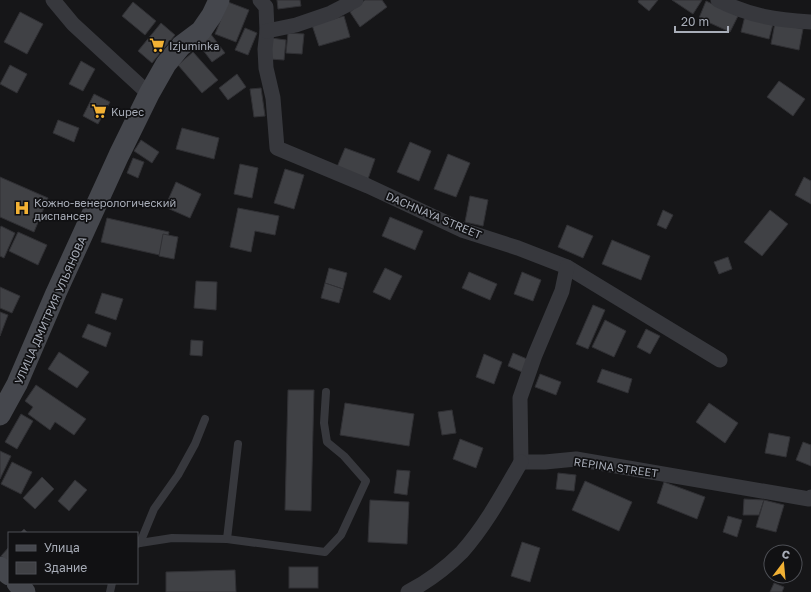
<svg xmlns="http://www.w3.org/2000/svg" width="811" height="592" font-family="'Golos Text',sans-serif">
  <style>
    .building { fill: #404145; stroke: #303034 }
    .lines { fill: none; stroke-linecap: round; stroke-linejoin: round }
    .lane { stroke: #37383d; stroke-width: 8 }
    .street { stroke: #37383d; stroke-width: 15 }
    .secondary { stroke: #45474d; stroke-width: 21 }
    .labels { text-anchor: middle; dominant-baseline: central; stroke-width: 3.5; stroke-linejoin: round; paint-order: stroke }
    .poi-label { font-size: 11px; fill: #a8adb8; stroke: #111113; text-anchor: start }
    .street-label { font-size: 11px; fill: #a8adb8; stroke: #111113 }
  </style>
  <rect width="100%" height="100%" fill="#161618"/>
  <!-- building -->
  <g class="building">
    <polygon points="277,0 300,0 301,6 278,9"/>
    <polygon points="365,0 382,0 387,7 360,27 350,12"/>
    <polygon points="639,0 658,0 649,11 638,2"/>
    <polygon points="672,0 702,0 693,14"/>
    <polygon points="706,1 738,16 730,32 699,18"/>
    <polygon points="133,2 156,21 145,35 122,16"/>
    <polygon points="228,2 249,10 236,42 215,34"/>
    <polygon points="20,12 43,24 27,54 4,42"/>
    <polygon points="344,16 350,37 319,46 312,25"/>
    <polygon points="745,16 773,24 769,39 741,32"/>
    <polygon points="161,23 175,35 152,63 138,51"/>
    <polygon points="775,23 803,29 799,50 771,44"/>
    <polygon points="245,28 257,33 248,55 235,50"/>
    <polygon points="210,33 225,53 212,62 197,42"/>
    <polygon points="288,33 304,34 302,54 286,53"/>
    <polygon points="271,38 286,40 284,60 269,59"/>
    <polygon points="193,52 218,80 202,93 178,65"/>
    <polygon points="81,61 95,69 83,91 69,84"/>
    <polygon points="10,65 27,74 17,93 0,84"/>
    <polygon points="237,74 246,87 228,100 219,88"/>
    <polygon points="779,81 805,99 793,116 767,97"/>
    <polygon points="261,88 265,116 254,117 250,89"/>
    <polygon points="94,94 110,102 98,124 83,116"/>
    <polygon points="58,120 79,128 74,142 53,133"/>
    <polygon points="182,128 219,138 214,159 176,149"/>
    <polygon points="141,140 159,152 152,163 134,151"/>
    <polygon points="410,142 431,151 419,181 397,172"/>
    <polygon points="345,148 375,159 368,179 337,167"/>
    <polygon points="448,154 470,163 456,197 434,189"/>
    <polygon points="133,158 144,162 138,178 127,173"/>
    <polygon points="240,164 258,168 252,198 234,194"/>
    <polygon points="285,169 304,175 294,209 274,203"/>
    <polygon points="0,177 48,198 34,232 0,217"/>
    <polygon points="804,177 811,181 811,204 795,195"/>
    <polygon points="176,182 201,194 190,218 165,207"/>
    <polygon points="470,196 488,200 483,226 465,222"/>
    <polygon points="238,208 279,216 275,235 255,231 251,252 230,247"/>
    <polygon points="663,210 673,215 666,229 657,225"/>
    <polygon points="770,210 788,224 762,256 744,242"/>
    <polygon points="390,217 423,231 415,250 382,236"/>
    <polygon points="107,218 169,232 164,256 101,242"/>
    <polygon points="567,225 593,236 583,258 558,247"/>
    <polygon points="1,226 15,233 4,258 0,256 0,229"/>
    <polygon points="18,232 47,245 38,265 9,251"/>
    <polygon points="163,234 178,237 174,259 159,256"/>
    <polygon points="612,240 650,256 641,280 602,264"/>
    <polygon points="728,257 732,269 719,274 714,262"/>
    <polygon points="329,268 347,273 343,289 325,283"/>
    <polygon points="385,268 402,276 390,300 373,292"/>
    <polygon points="469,272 497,284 490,300 462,288"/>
    <polygon points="522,272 541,280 533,301 514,294"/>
    <polygon points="196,281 217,282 216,310 194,308"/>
    <polygon points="325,283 343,289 339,303 321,298"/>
    <polygon points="0,287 20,296 12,313 0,308"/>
    <polygon points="102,293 123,299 116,320 95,313"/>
    <polygon points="593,305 605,310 588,349 576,344"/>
    <polygon points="0,312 8,315 0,336"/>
    <polygon points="605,320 626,331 614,357 592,347"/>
    <polygon points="88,324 111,333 106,347 82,337"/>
    <polygon points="646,329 660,336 650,354 637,347"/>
    <polygon points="191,340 203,341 202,356 190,355"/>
    <polygon points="59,352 89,372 77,388 48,369"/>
    <polygon points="513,353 527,359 522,372 508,366"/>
    <polygon points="484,354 502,362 494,384 476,377"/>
    <polygon points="602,369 632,379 628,393 597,382"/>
    <polygon points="540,374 561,382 556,395 535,387"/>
    <polygon points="36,385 86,419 74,435 55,422 50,430 28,414 33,407 25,401"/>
    <polygon points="288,390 314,390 311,511 285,510"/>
    <polygon points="345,403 414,414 409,446 340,435"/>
    <polygon points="709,403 738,423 725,443 696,422"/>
    <polygon points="452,410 456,433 442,435 438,412"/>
    <polygon points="21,414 33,421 17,449 5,442"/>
    <polygon points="769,433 790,437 786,457 765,453"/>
    <polygon points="460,439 483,448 476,468 453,459"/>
    <polygon points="803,442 811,445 811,466 796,460"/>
    <polygon points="0,451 11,456 0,479"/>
    <polygon points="12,462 32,472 21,494 1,484"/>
    <polygon points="397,470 410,471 407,495 394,493"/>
    <polygon points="558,473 576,475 574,491 556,489"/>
    <polygon points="42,477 54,489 35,509 23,498"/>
    <polygon points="75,480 87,490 69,511 58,501"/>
    <polygon points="585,481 632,502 619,531 572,510"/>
    <polygon points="664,482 705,497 697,519 657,503"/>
    <polygon points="744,499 764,500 759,515 743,515"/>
    <polygon points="370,500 409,502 407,544 368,542"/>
    <polygon points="764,500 784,505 776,532 756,527"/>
    <polygon points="728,516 742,520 737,537 723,532"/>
    <polygon points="24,529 28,533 20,533"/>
    <polygon points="522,542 540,548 530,582 511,576"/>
    <polygon points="9,547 9,562 1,556"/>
    <rect x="289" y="567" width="29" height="21"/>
    <polygon points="235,570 236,592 166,592 166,572"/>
    <polygon points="774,583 784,587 782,592 770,592"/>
  </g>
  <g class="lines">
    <!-- lane -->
    <g class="lane">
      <polyline points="227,539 325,552 341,535 366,481 344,456 327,442 324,423 326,392"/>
      <polyline points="140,543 172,538 227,539 238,444"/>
      <polyline points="137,544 140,543 154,509 178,475 195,444 205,419"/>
      <polyline points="110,592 112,583"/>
    </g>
    <!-- street -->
    <g class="street">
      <polyline points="53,0 73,24 149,94"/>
      <polyline points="260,0 266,7 267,31 265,49 266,68 273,98 277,148 368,186 462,230 518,248 567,267 720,360"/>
      <path d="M 718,0 C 750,16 776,20 811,22"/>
      <polyline points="267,31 296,25 331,13 356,0"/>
      <polyline points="521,462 545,462 576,459 809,499 811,497"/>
      <polyline points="521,462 520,398 535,355 562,291 567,267"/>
      <path d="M 408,592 C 427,582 447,567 462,552 C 486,525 503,493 521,462"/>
    </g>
    <!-- secondary -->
    <g class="secondary">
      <polyline points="0,415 17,384 56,293 119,155 149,94 166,64 181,46 201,31 212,15 219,0"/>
      <polyline points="0,567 9,575"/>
      <polyline points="17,583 25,592"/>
    </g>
  </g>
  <!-- icons -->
  <defs>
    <g id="supermarket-bare" transform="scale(1.2)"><path d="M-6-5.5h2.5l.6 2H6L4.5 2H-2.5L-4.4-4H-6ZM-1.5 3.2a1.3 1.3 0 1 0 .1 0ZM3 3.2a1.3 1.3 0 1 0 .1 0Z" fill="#f2b134" stroke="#111113" stroke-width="2.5" paint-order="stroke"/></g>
    <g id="hospital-bare" transform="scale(1.2)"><path d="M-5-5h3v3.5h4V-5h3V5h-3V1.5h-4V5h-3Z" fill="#f2b134" stroke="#111113" stroke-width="2.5" paint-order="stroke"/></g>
  </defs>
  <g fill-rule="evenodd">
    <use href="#supermarket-bare" x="157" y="45"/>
    <use href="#supermarket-bare" x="99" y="111"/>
    <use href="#hospital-bare" x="22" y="208"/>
  </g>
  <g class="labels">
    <!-- poi labels -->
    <g class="poi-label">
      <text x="169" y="45">Izjuminka</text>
      <text x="111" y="111">Kupec</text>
      <text x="34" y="202">Кожно-венерологический<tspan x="34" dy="13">диспансер</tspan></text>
    </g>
    <!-- street labels -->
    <g class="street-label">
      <text transform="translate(434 215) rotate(23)">DACHNAYA STREET</text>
      <text transform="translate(50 310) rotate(-66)">УЛИЦА ДМИТРИЯ УЛЬЯНОВА</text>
      <text transform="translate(616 467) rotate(8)">REPINA STREET</text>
    </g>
  </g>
  <!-- legend -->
  <rect x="8" y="532" width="130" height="52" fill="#111113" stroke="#4d4f55"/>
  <rect x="16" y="545" width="20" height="6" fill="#45474d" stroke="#4d4f55"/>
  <text x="44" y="552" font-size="12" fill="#a8adb8">Улица</text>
  <rect x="16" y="562" width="20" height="12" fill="#404145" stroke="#4d4f55"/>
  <text x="44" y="572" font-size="12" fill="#a8adb8">Здание</text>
  <!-- north arrow -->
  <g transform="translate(783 564) rotate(16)"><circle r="19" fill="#111113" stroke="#4d4f55"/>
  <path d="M0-3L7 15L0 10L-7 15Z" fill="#f2b134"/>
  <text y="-6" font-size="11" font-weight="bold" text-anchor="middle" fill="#a8adb8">С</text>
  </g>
  <!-- scale -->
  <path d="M675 26v6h53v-6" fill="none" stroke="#a8adb8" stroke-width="2"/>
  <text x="681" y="26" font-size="12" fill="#a8adb8" stroke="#111113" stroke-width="3" paint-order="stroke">20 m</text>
</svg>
